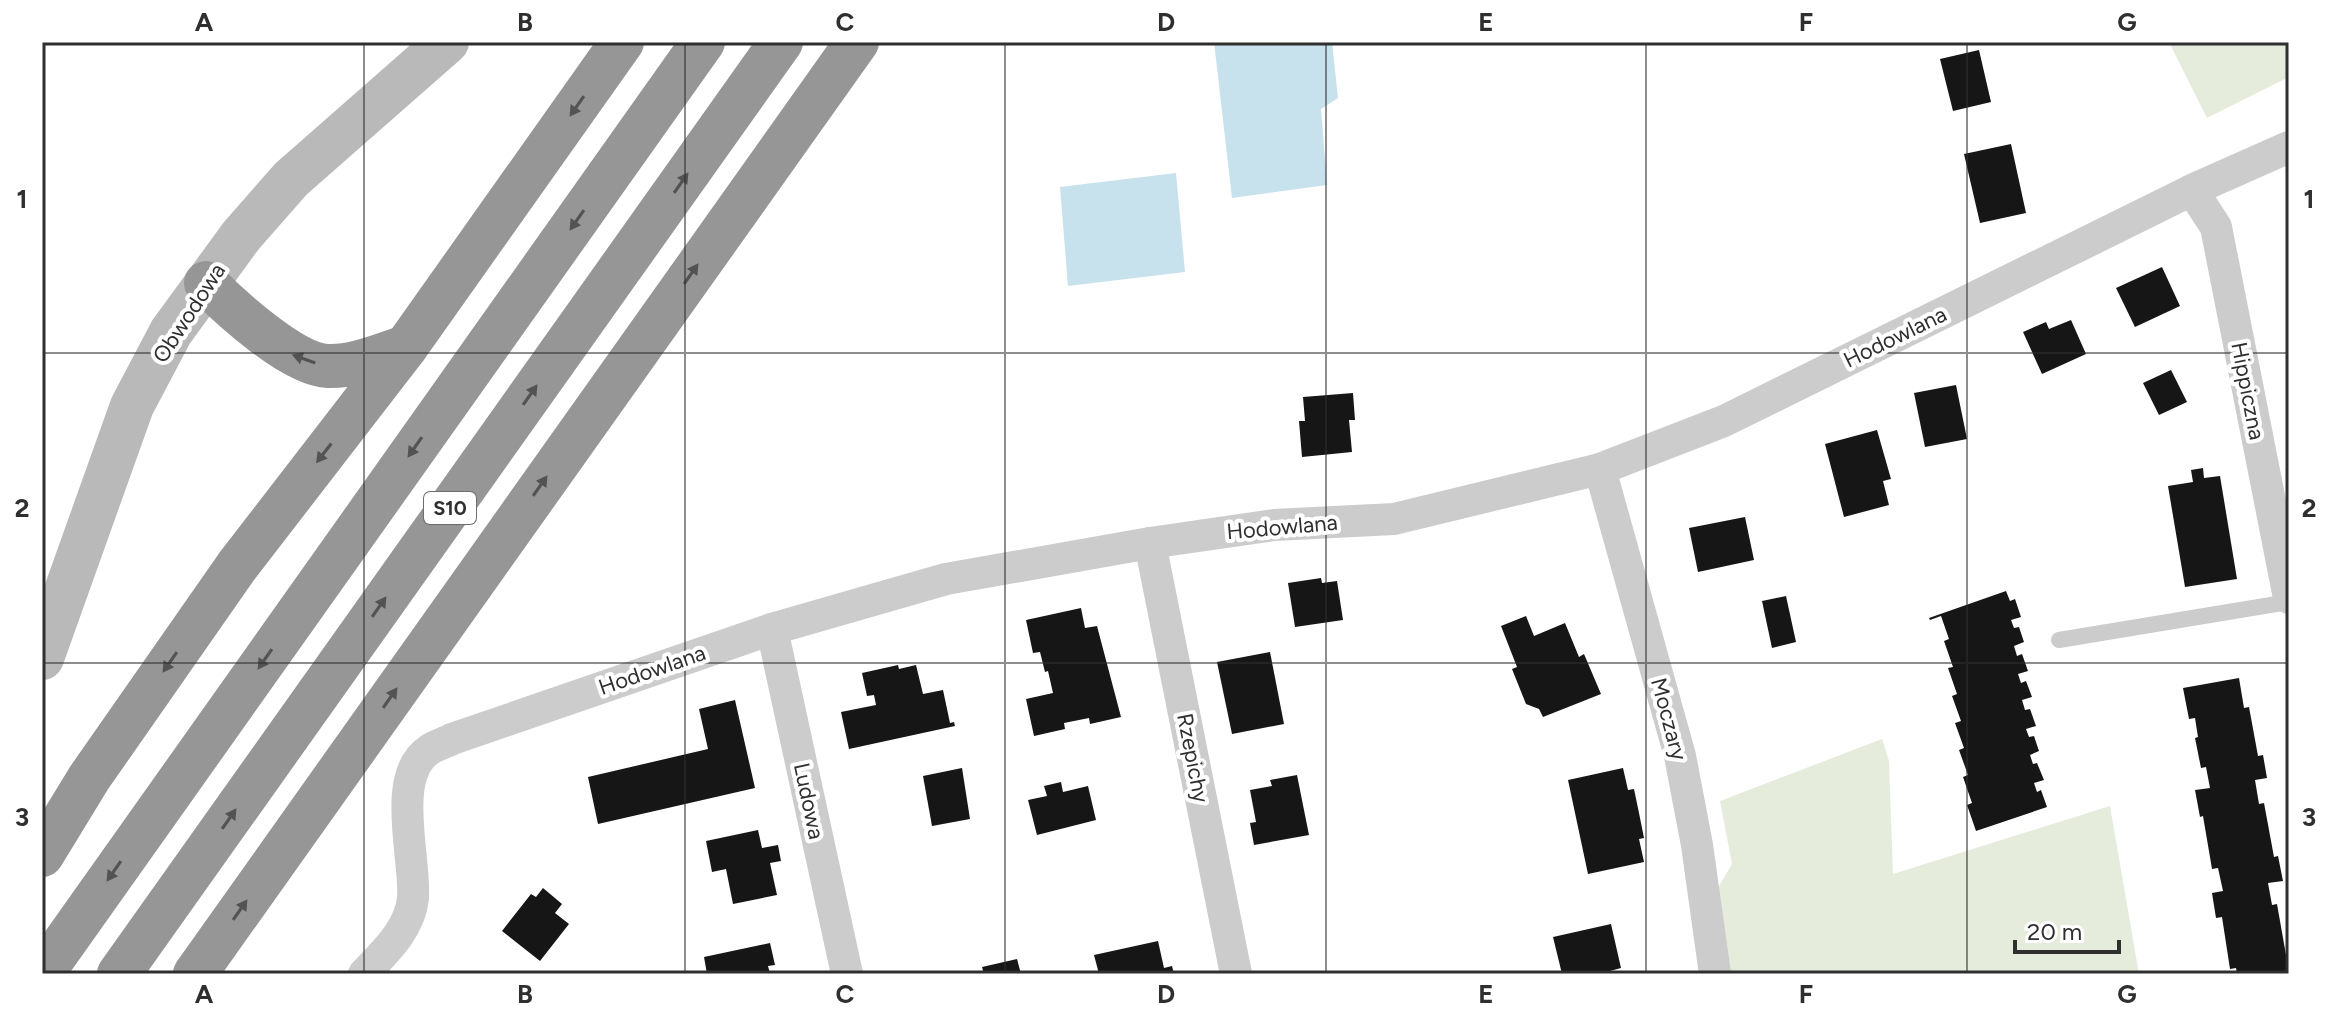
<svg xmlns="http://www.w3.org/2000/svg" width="2331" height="1016" font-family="Figtree,sans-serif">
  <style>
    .green { fill: #e6ecdc }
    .water { fill: #c7e1ed }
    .building { fill: #161616 }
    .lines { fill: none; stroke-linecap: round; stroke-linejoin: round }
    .lane { stroke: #ccc; stroke-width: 16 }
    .street { stroke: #ccc; stroke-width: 32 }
    .secondary { stroke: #b9b9b9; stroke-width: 44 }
    .highway { stroke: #969696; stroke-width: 44 }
    .oneway { fill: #535353 }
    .grid { fill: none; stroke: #2f2f2f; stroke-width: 2; stroke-opacity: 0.55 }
    .labels { text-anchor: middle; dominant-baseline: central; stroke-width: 8; stroke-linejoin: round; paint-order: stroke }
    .shield { fill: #fff; stroke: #6d6d6d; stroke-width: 2 }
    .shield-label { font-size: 20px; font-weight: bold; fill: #2f2f2f }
    .street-label { font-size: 22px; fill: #2f2f2f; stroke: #fff }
    .neatline { fill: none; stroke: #2f2f2f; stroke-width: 3 }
    .grid-label { font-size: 26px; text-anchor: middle; font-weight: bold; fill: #2f2f2f }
  </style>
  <rect width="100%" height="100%" fill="#fff"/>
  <!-- green -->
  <g class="green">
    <polygon points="2169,42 2289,42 2289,77 2207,118"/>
    <polygon points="1882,739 1889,761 1893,874 2110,806 2139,974 1730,974 1716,891 1732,864 1720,801"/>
  </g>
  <!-- water -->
  <g class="water">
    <polygon points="1214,42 1332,42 1338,98 1321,109 1327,185 1232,198"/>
    <polygon points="1176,173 1185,272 1068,286 1060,187"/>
  </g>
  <!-- building -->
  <g class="building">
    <polygon points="1979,50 1991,102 1953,111 1940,59"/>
    <polygon points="2011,144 2026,213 1980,223 1964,154"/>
    <polygon points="2162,267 2180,306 2135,327 2116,288"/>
    <polygon points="2071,320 2086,354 2042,374 2023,332 2046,322 2049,329"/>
    <polygon points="2171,370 2187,402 2159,415 2143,383"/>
    <polygon points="1956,385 1967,439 1925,447 1914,393"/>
    <polygon points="1353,393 1355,420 1349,420 1352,452 1302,457 1299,421 1305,421 1303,397"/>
    <polygon points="1877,430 1891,479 1883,481 1889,505 1844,517 1825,444"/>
    <polygon points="2203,468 2204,478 2220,476 2237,579 2185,587 2168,486 2193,482 2191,470"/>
    <polygon points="1745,517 1754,560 1698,572 1689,528"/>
    <polygon points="1321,578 1322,583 1337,581 1343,620 1295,627 1288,583"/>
    <polygon points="2006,591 2010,601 2015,599 2021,617 2011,620 2014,628 2019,627 2024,642 2014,646 2017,656 2022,654 2028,671 2018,674 2021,683 2026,681 2032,697 2022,700 2025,710 2030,709 2036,726 2026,729 2029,737 2034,736 2039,751 2030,755 2033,764 2037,763 2044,780 2034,783 2037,792 2041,790 2047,807 1976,831 1967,805 1972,803 1963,777 1968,775 1959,750 1964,748 1955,723 1961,721 1952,696 1957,694 1948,668 1953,667 1944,641 1949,639 1941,616 1930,620 1929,618"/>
    <polygon points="1786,596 1796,642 1772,648 1762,601"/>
    <polygon points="1081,608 1085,628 1097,626 1121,717 1090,724 1089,718 1064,723 1065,729 1034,736 1026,699 1053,693 1048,671 1045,672 1040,652 1033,653 1026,620"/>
    <polygon points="1526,616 1534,636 1565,623 1579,657 1584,654 1601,694 1543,717 1539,709 1526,704 1512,669 1517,667 1501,626"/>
    <polygon points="1270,652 1284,724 1232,734 1217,662"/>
    <polygon points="898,665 899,669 916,665 923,694 943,690 950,723 954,722 955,726 849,749 841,712 876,705 874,695 867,696 862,673"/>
    <polygon points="2239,678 2244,708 2249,707 2258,756 2263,755 2267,778 2255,780 2259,804 2264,803 2274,857 2278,856 2283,881 2268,883 2272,905 2277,904 2286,955 2289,954 2289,974 2237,974 2236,968 2230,969 2222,917 2216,918 2212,893 2223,891 2218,868 2212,869 2203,816 2200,817 2195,790 2210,788 2206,767 2201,768 2195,738 2198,737 2195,718 2189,719 2183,688"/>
    <polygon points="735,700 755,788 598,824 588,777 708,749 699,709"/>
    <polygon points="962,768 970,819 932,826 923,776"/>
    <polygon points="1623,768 1628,790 1634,789 1639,813 1644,838 1639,839 1644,862 1588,874 1568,780"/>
    <polygon points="1297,775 1309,835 1254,845 1250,823 1256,822 1250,790 1272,786 1270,780"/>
    <polygon points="1061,782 1063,792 1088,786 1096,820 1037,835 1028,800 1047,796 1044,786"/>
    <polygon points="758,830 762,848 778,845 781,861 770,863 777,895 733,904 726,869 712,872 706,841"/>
    <polygon points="543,888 562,904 555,913 569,924 540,961 502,931 531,894 536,897"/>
    <polygon points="1611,924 1621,968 1610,971 1611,974 1562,974 1553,937"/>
    <polygon points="1158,941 1164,968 1172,966 1174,974 1099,974 1094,955"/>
    <polygon points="770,943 775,965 768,966 770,974 707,974 704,957"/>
    <polygon points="1017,959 1021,974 984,974 982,967"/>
  </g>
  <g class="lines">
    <!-- lane -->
    <polyline class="lane" points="2059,640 2289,602"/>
    <!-- street -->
    <g class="street">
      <polyline points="2192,190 2216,227 2289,598"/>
      <polyline points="1600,469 1680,756 1697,845 1715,974"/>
      <polyline points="1150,543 1236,974"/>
      <polyline points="772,629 847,974"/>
      <path d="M 364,974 C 385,952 410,929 413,898 C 416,859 390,776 429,750 C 436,745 445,743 452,739 L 772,629 L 946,579 L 1150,543 L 1274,525 L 1394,519 L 1600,469 L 1724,421 L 2192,190 L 2289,147"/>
    </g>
    <!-- secondary -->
    <polyline class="secondary" points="42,658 132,406 171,332 241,236 291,179 447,42"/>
    <!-- highway -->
    <g class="highway">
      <path d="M 206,283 C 231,308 293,365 328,366 C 354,367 381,355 406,347"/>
      <polyline points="42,855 89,778 237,566 406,347 622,42"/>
      <polyline points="42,974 703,42"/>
      <polyline points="119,974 781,42"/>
      <polyline points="195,974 857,42"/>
    </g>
  </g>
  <!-- one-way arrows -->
  <defs><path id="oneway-solid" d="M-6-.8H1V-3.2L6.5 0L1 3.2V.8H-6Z" transform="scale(2)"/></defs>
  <g class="oneway">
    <use href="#oneway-solid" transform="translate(577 106) rotate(125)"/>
    <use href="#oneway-solid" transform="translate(681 183) rotate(-55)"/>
    <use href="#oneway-solid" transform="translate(577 220) rotate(125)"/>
    <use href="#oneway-solid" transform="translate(691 274) rotate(-55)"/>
    <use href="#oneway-solid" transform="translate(304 359) rotate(-160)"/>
    <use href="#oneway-solid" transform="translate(530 395) rotate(-55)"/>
    <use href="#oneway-solid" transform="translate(415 447) rotate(125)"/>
    <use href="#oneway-solid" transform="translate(324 453) rotate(128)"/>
    <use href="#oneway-solid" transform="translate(540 486) rotate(-55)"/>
    <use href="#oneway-solid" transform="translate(379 607) rotate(-55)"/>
    <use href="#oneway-solid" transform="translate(265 659) rotate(125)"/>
    <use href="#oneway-solid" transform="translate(170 662) rotate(125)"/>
    <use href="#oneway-solid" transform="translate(390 698) rotate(-55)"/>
    <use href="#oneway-solid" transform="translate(229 819) rotate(-55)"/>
    <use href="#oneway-solid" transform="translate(114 871) rotate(125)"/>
    <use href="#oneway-solid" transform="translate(240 910) rotate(-55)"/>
  </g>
  <!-- grid -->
  <path class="grid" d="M 364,42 L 364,974M 685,42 L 685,974M 1005,42 L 1005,974M 1326,42 L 1326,974M 1646,42 L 1646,974M 1967,42 L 1967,974M 42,353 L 2289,353M 42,663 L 2289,663"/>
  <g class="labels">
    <!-- shield labels -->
    <rect class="shield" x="424" y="492" width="52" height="32" rx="6"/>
    <g class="shield-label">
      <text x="450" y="508">S10</text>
    </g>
    <!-- street labels -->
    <g class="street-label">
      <text transform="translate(189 313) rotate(-57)">Obwodowa</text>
      <text transform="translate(1895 337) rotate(-26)">Hodowlana</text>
      <text transform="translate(2248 391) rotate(79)">Hippiczna</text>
      <text transform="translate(1282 527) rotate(-5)">Hodowlana</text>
      <text transform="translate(652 670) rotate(-19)">Hodowlana</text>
      <text transform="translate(1669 719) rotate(75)">Moczary</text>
      <text transform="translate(1193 758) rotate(79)">Rzepichy</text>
      <text transform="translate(809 801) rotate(78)">Ludowa</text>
    </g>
  </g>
  <!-- border -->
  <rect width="2331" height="1016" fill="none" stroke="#ffffff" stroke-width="88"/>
  <!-- scale -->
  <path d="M2015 940v12h104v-12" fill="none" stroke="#2f2f2f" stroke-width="4"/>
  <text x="2027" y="940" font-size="24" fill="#2f2f2f" stroke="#ffffff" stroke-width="6" paint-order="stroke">20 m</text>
  <rect x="44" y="44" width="2243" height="928" class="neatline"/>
  <g class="grid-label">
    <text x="204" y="31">A</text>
    <text x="525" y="31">B</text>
    <text x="845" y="31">C</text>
    <text x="1166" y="31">D</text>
    <text x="1486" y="31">E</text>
    <text x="1806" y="31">F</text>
    <text x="2127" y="31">G</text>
    <text x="22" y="208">1</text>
    <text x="2309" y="208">1</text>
    <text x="22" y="517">2</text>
    <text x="2309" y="517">2</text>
    <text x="22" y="826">3</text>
    <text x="2309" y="826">3</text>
    <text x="204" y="1003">A</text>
    <text x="525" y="1003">B</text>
    <text x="845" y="1003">C</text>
    <text x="1166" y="1003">D</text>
    <text x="1486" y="1003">E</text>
    <text x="1806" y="1003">F</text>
    <text x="2127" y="1003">G</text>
  </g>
</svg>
